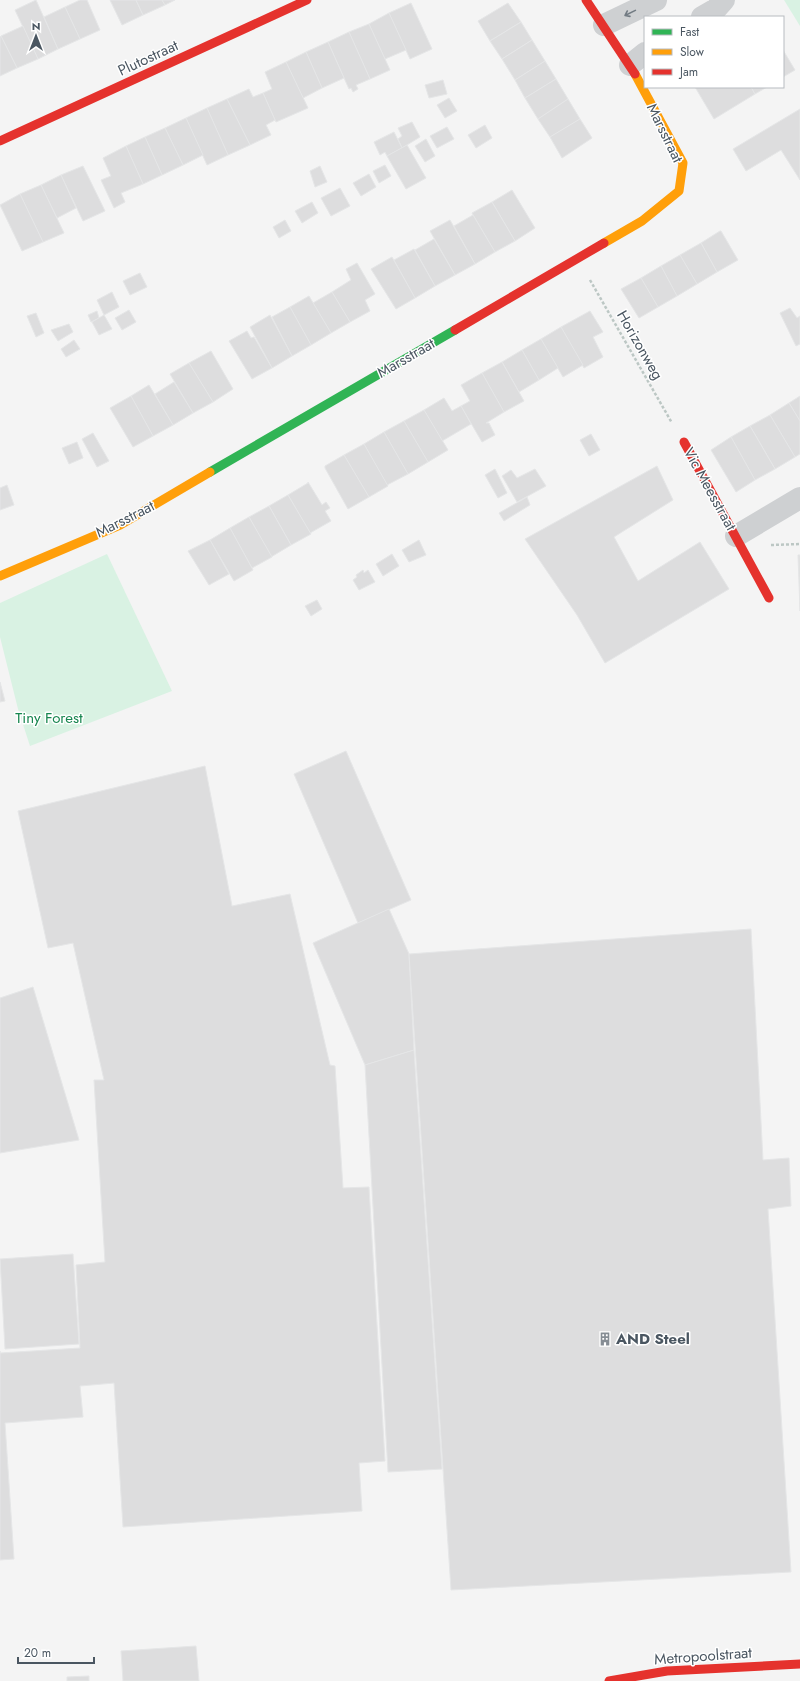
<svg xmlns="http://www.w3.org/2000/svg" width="800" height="1681" font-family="Jost,sans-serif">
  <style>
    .green { fill: #d9f2e3 }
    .building { fill: #ddddde; stroke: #e5e6e7 }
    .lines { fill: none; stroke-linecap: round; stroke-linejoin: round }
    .path { stroke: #bcc7c4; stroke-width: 2.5; stroke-dasharray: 3 2; stroke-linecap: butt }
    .street { stroke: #ced0d2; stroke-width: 22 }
    .fast { stroke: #30b455; stroke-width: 9 }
    .slow { stroke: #ff9f0a; stroke-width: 9 }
    .jam { stroke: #e5322d; stroke-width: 9 }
    .oneway { stroke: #727b83 }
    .labels { text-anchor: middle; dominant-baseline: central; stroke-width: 3; stroke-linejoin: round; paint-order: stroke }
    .street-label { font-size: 15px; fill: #4a5661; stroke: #fff }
    .park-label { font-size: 15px; fill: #17864f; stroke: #fff }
    .poi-label { font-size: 15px; font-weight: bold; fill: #4a5661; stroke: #fff; text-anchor: start }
  </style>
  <rect width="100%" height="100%" fill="#f4f4f4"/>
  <!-- green -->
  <g class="green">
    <polygon points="784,0 800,0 800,26"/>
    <polygon points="107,554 172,691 30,746 18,709 0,637 0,603"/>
  </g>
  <!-- building -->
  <g class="building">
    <polygon points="36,0 58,49 38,59 15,10"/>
    <polygon points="80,0 87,0 100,30 80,39 65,7"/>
    <polygon points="110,0 136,0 143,15 122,25"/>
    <polygon points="136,0 162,0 165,5 143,15"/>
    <polygon points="162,0 175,0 165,5"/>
    <polygon points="411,3 432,49 410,59 389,13"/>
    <polygon points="508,3 521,22 490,41 478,21"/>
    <polygon points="65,7 80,39 58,49 44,17"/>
    <polygon points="389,13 406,50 385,59 369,24"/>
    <polygon points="521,22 532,40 502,59 490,41"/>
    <polygon points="369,24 390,70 370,79 349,32"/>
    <polygon points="23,26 38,59 17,68 1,36"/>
    <polygon points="349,32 370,79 356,85 358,89 353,92 351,88 349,89 328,42"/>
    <polygon points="1,36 17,68 0,76 0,37"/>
    <polygon points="532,40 545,61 515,80 502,59"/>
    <polygon points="328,42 344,78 322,88 306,52"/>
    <polygon points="783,50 795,70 783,77"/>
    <polygon points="306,52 322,88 303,98 286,62"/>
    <polygon points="545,61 556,79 525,98 515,80"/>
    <polygon points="286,62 308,108 276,122 263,93 272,89 265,72"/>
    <polygon points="556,79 568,99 538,119 525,98"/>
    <polygon points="443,80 447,94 429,98 425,85"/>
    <polygon points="695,87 751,87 755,94 714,119"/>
    <polygon points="751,87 767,87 755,94"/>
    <polygon points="249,89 253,97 263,93 275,120 266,125 271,135 250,145 227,99"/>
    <polygon points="449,98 457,111 445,118 437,105"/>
    <polygon points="227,99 250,145 228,155 207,108"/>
    <polygon points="568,99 580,119 550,137 538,119"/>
    <polygon points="207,108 228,155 207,165 186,118"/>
    <polygon points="800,109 800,180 781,150 746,171 733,149"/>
    <polygon points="186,118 203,155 183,165 165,128"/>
    <polygon points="580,119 592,138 562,158 550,137"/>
    <polygon points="412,122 420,137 402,148 398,139 402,136 398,128"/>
    <polygon points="485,125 492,138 476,148 468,135"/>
    <polygon points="447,127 454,139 437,148 430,136"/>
    <polygon points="165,128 183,165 162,175 145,137"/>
    <polygon points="394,132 402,148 387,156 385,152 380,155 374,142"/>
    <polygon points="145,137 162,175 143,184 126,146"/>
    <polygon points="426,139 435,156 425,162 415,146"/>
    <polygon points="407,145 426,178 406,189 387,156"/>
    <polygon points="126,146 143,184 121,193 125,202 114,208 101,180 111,176 103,158"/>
    <polygon points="385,165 391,176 379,183 373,171"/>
    <polygon points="83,166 105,211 83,221 61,175"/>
    <polygon points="320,166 327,182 315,187 310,171"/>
    <polygon points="369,174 376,187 361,196 353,183"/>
    <polygon points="61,175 76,208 57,218 41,185"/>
    <polygon points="41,185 64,233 43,242 20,194"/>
    <polygon points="340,188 350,206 331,216 321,198"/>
    <polygon points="512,190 535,228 515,241 492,202"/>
    <polygon points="20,194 43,242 22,251 0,205"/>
    <polygon points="312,202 318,213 302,223 295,211"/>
    <polygon points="492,202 515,241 495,252 472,213"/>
    <polygon points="473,215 495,252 475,264 454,226"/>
    <polygon points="285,220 291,231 279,238 273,227"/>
    <polygon points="450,220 475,264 455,275 430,231"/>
    <polygon points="720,231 721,231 738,260 717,272 701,243"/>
    <polygon points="434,239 455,275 435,286 415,250"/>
    <polygon points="701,243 717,272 697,284 680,255"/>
    <polygon points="414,249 435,286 415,298 394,260"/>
    <polygon points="680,255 697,284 677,296 661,266"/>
    <polygon points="392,257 415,298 396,309 371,269"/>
    <polygon points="357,263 375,294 365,300 370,311 350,322 332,292 351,280 346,269"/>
    <polygon points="661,266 677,296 658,307 641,278"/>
    <polygon points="140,273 147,287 130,295 123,281"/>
    <polygon points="641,278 658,307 639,318 621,289"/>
    <polygon points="112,292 119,307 104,315 97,300"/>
    <polygon points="332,292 350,322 331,333 313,303"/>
    <polygon points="309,296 331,333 311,345 290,307"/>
    <polygon points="290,307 311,345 292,356 272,317"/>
    <polygon points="790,308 797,318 800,316 800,344 796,346 780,313"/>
    <polygon points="129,310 136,322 122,330 115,318"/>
    <polygon points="97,311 99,318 91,322 88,315"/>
    <polygon points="590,311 603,332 593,337 603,357 584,368 561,327"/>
    <polygon points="36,313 44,333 36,337 27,316"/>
    <polygon points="104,315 112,329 99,335 92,322"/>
    <polygon points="270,315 292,356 272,368 250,327"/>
    <polygon points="69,324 73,332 58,341 51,330"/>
    <polygon points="561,327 583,365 563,377 541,339"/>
    <polygon points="247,331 251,338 254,337 272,368 252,379 229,341"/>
    <polygon points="541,339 558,368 539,380 522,350"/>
    <polygon points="74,340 80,349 66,357 61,349"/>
    <polygon points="522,350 539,380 519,392 502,362"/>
    <polygon points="211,351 233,389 213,402 189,363"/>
    <polygon points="502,362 524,401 504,412 482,373"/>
    <polygon points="189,363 213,402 193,413 170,374"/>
    <polygon points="482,373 504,412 486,423 489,423 495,435 482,442 461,406 470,401 461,385"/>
    <polygon points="174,382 193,413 173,425 155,394"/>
    <polygon points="149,385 173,425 153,436 131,396"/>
    <polygon points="131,396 153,436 133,447 110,408"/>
    <polygon points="800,396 800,421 789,403"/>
    <polygon points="444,398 452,411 461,406 471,424 442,441 424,410"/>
    <polygon points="789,403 800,421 800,454 795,457 770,415"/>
    <polygon points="424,410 448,450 428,462 404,421"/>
    <polygon points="770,415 795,457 775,469 750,426"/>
    <polygon points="404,421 428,462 408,474 384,432"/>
    <polygon points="750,426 775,469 755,480 731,437"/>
    <polygon points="384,432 408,474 387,485 364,444"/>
    <polygon points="93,433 109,461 97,467 82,439"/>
    <polygon points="591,434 600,450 589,456 580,440"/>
    <polygon points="731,437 755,480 736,492 711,450"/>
    <polygon points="77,442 83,458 69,464 62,448"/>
    <polygon points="364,444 388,486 369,497 344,455"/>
    <polygon points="344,455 369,497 348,509 325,468 325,466"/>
    <polygon points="657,466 673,500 614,537 638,581 700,542 729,589 605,663 577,615 525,539"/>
    <polygon points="495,469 507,493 498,498 485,475"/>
    <polygon points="535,469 546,486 517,502 502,476 511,470 517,478"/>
    <polygon points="308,482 322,505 326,502 330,508 325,511 331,521 310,533 288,495 308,483"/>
    <polygon points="7,485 14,505 0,510 0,488"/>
    <polygon points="288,495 311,534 291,545 269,506"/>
    <polygon points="527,497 530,505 504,521 499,513"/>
    <polygon points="269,506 291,545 271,557 249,517"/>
    <polygon points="249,517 272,557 252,568 230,528"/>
    <polygon points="230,528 253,570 234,581 210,540"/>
    <polygon points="210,540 229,574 209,585 188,551"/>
    <polygon points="419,540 426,555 409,562 402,550"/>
    <polygon points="392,554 399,566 383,576 376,564"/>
    <polygon points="798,555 800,555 800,611"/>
    <polygon points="363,570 364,573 368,570 375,582 359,590 353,580 357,577 356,575"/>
    <polygon points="317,600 322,609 311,616 305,606"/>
    <polygon points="0,682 5,701 0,702"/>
    <polygon points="346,751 411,900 358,923 294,774"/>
    <polygon points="205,766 232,906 290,894 330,1065 335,1066 343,1188 369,1187 385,1461 359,1463 362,1511 123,1527 114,1383 80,1386 83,1417 5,1423 14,1559 0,1560 0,1351 0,1353 80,1348 76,1265 105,1262 94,1080 104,1080 73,943 48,948 18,811"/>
    <polygon points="389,909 409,954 414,1050 365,1065 313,943"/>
    <polygon points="751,929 763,1160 789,1158 791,1206 768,1209 791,1572 451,1590 409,954"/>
    <polygon points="33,987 79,1140 0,1153 0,998"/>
    <polygon points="414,1050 442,1469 388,1472 365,1065"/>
    <polygon points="73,1254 79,1344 5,1349 0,1259"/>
    <polygon points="196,1646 199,1681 123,1681 121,1651"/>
    <polygon points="89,1676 89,1681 67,1681 67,1677"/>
  </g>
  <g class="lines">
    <!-- path -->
    <g class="path">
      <polyline points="590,280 672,423"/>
      <polyline points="771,545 800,544"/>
    </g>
    <!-- street -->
    <g class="street">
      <polyline points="702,17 716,9 724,0"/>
      <polyline points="604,25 656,0"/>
      <polyline points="630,65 645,53"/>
      <polyline points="736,536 800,498"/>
    </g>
    <!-- fast -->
    <polyline class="fast" points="210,472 455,330"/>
    <!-- slow -->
    <g class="slow">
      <polyline points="604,243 642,221 679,191 683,163 635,74"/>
      <polyline points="0,576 120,525 210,472"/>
    </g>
    <!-- jam -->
    <g class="jam">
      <polyline points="586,0 635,74"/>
      <polyline points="0,141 307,0"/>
      <polyline points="455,330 604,243"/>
      <polyline points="684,442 769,598"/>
      <polyline points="609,1681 667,1671 800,1664"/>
    </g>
  </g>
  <!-- one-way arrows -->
  <defs><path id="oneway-shaft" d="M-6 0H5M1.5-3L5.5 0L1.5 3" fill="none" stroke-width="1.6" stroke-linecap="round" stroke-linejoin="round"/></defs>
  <use class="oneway" href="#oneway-shaft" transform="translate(630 13) rotate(154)"/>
  <!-- icons -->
  <defs>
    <g id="building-bare" transform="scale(1.08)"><path d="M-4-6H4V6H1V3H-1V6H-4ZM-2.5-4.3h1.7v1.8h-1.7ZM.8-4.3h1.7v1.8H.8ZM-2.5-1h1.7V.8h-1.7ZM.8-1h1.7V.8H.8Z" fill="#868d94" stroke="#fff" stroke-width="2.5" paint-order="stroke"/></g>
  </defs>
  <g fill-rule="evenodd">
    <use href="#building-bare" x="605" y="1339"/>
  </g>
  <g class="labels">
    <!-- street labels -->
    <g class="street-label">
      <text transform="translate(148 58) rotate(-25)">Plutostraat</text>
      <text transform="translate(665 133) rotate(64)">Marsstraat</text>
      <text transform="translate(640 345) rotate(60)">Horizonweg</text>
      <text transform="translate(406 358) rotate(-30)">Marsstraat</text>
      <text transform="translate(710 489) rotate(61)">Vic Meesstraat</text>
      <text transform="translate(125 519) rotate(-27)">Marsstraat</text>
      <text transform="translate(703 1656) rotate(-4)">Metropoolstraat</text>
    </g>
    <!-- park labels -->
    <g class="park-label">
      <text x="49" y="718">Tiny Forest</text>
    </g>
    <!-- poi labels -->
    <g class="poi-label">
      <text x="616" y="1339">AND Steel</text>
    </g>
  </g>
  <!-- legend -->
  <rect x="644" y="16" width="140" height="72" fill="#ffffff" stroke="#b7bbc0"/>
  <rect x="652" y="29" width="20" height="6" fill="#30b455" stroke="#b7bbc0"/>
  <text x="680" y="36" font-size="12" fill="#4a5661">Fast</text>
  <rect x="652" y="49" width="20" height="6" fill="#ff9f0a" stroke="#b7bbc0"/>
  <text x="680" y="56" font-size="12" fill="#4a5661">Slow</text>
  <rect x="652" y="69" width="20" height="6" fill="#e5322d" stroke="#b7bbc0"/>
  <text x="680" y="76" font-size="12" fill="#4a5661">Jam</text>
  <!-- north arrow -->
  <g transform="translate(36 36)" stroke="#ffffff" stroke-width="3" paint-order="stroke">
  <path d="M0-3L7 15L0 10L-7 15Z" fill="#4a5661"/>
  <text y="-6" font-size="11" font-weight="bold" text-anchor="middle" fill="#4a5661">N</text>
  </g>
  <!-- scale -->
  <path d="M18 1657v6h76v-6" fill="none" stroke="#4a5661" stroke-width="2"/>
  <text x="24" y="1657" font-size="12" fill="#4a5661" stroke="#ffffff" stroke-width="3" paint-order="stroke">20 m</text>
</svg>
